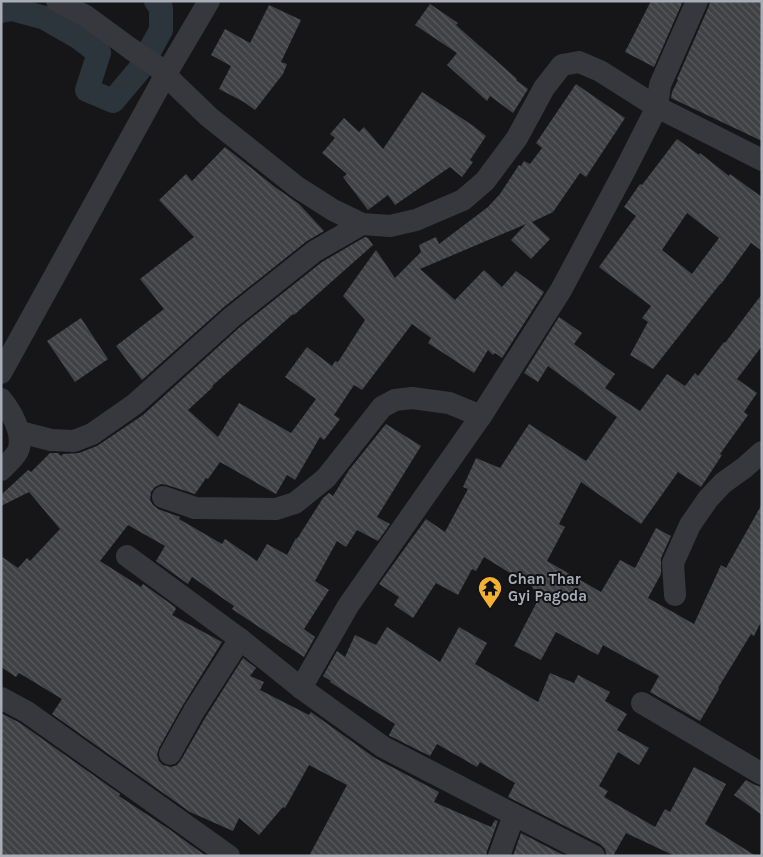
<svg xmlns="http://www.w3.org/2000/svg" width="763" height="857" font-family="Karla,sans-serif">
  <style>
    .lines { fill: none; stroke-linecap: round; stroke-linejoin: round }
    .canal { stroke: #2c353c; stroke-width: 24 }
    .building { fill: url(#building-back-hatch); fill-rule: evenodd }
    .minor { stroke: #37383d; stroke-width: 22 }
    .labels { text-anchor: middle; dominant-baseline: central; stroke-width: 4; stroke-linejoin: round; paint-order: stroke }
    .poi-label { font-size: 15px; font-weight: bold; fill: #a8adb8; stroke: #111113; text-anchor: start }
  </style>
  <defs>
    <pattern id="building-back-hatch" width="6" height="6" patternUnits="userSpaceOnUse" patternTransform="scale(1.25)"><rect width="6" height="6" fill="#404145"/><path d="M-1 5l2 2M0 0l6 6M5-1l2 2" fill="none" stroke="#595a5e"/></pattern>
  </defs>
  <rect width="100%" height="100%" fill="#161618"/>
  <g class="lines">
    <!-- canal -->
    <polyline class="canal" points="1,11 12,9 45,18 78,37 99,53 87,90 113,101 139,70 161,30 161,8 156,1"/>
  </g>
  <!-- building -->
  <g class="building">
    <polygon points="651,1 683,1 654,67 625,52"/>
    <polygon points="710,1 762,1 762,141 671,98 672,92 678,80 677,79 709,6"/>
    <polygon points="430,4 458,23 456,25 517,79 516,80 528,89 513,113 490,96 487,101 447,65 457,53 415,25"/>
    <polygon points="269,5 301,20 281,62 287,64 283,74 255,110 244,102 219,89 231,66 211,55 225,29 250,43"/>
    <polygon points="576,84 625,118 586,177 580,173 553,212 532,222 550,239 531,259 511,240 526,224 420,269 455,300 484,270 502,287 516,271 544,292 502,358 495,353 493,355 488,350 474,373 428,343 431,338 412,324 362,390 354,385 334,415 340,419 324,440 320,437 295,480 287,475 276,494 220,462 208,479 206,478 195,494 167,485 161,484 155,487 151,492 150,500 153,505 158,509 180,517 179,519 222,544 225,539 257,561 267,544 287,555 296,538 297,539 323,498 329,493 333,496 349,470 386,424 421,446 377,517 390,524 378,541 357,530 346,547 337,541 315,581 329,590 304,629 315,637 304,657 232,609 234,606 192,577 188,584 156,561 165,546 128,525 100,561 141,587 143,584 175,607 176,609 172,615 222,642 183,705 159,748 157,755 159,761 163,765 171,767 177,765 181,760 205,718 243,658 256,668 250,676 264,682 260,690 309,715 311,712 375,758 439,792 434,802 491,827 495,820 498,821 487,851 486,856 309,856 347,785 309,765 285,808 283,807 259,835 239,818 233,831 190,812 52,714 62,699 19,673 16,677 1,667 1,556 18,568 27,558 30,561 60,529 29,492 1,506 1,495 28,470 31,472 50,453 58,453 61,456 63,454 79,453 97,446 143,415 240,327 322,262 365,237 368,238 373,245 294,315 293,314 212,386 213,387 188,410 218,437 239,403 291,433 316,399 285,377 307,347 332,366 335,361 338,362 365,320 343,296 376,250 395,278 421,252 419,245 436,237 439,244 488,207 500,194 519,165 521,166 524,161 530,164 542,148 536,143"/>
    <polygon points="422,92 472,125 486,136 470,160 473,162 462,177 450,167 395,205 388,195 368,210 343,177 347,174 322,153 335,138 330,134 344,118 359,132 364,127 383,149"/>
    <path d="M 677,139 L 699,155 L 700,153 L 729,176 L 730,174 L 762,197 L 762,251 L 751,243 L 721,284 L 720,284 L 653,369 L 630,355 L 648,322 L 642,318 L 651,306 L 599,267 L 636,216 L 624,207 L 640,184 L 642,185 ZM 687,213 L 719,238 L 692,274 L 662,250 Z"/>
    <polygon points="225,147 275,187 299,204 324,231 307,241 224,307 142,380 116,346 164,309 140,279 194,237 159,200 186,174 192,181"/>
    <polygon points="762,294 762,346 737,379 757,393 744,412 748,415 720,454 722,455 701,487 678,472 641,524 581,482 559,524 565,527 547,561 601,592 620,560 635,568 656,528 671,536 661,558 661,574 648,598 694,624 721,565 726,568 762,504 762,620 754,636 751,634 718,688 719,689 700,721 650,692 659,676 603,645 598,655 556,632 541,660 514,646 541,594 532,588 533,587 484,557 476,571 472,569 458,595 436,583 413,618 394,605 399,597 379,584 426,519 445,532 468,489 463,487 476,458 500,468 529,424 586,461 617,417 548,366 538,382 524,373 559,317 582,333 574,344 615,374 605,388 640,411 667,374 685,386 695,373 698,376 724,342 725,343"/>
    <polygon points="81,318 108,359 75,382 47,341"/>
    <polygon points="387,627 440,662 459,627 487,643 475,664 538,702 550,673 574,683 578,675 610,692 605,701 627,714 617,730 649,748 639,765 618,752 599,786 608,791 604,797 655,827 665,809 670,812 694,767 726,784 705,824 756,856 675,856 626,833 613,856 607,856 605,849 600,844 508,797 515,783 480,762 477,767 437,744 430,756 390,736 389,735 395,724 330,682 331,681 323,676 337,651 345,657 355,635 376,645"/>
    <polygon points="1,713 20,723 120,794 119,796 169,829 206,856 1,856"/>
    <polygon points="746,780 755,785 762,787 762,815 734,795"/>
    <polygon points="521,833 565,856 513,856"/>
  </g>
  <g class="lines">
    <!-- minor -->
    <g class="minor">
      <polyline points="57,1 86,16 131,49 155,65 209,117 297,187 333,210 362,224 390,226 416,220 463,200 485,181 517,138 544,88 562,65 579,62 600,71 657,107 625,170 561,290 481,416 348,606 301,688"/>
      <polyline points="697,1 660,85 657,107 762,160"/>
      <polyline points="1,373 166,74 209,1"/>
      <path d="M 1,399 C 11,411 23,432 19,448 C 18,454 6,465 1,470"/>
      <polyline points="20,432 51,440 74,441 92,434 135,404 232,317 315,251 362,224"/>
      <polyline points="163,497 195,508 276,509 295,503 326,478 382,407 395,400 412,398 449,403 481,416"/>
      <polyline points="127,556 240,639 301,688 383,747 594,856"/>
      <polyline points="675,595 673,563 690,525 708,499 723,483 744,468 762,452"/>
      <polyline points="1,698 27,712 229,856"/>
      <polyline points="642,703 762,774"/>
      <polyline points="170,754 194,711 240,639"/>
      <polyline points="499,856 514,815"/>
    </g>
  </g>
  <!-- icons -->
  <defs>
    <g id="temple-pin" transform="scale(1.25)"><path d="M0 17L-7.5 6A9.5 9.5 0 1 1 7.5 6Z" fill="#f2b134" stroke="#111113"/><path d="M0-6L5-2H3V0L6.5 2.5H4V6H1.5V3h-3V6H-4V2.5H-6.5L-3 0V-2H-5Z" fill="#111"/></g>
  </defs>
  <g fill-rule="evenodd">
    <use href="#temple-pin" x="490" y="588"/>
  </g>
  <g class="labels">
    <!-- poi labels -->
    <g class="poi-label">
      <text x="508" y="579">Chan Thar<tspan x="508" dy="17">Gyi Pagoda</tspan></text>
    </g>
  </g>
  <!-- border -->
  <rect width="763" height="857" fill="none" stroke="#a8adb8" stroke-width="5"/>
</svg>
